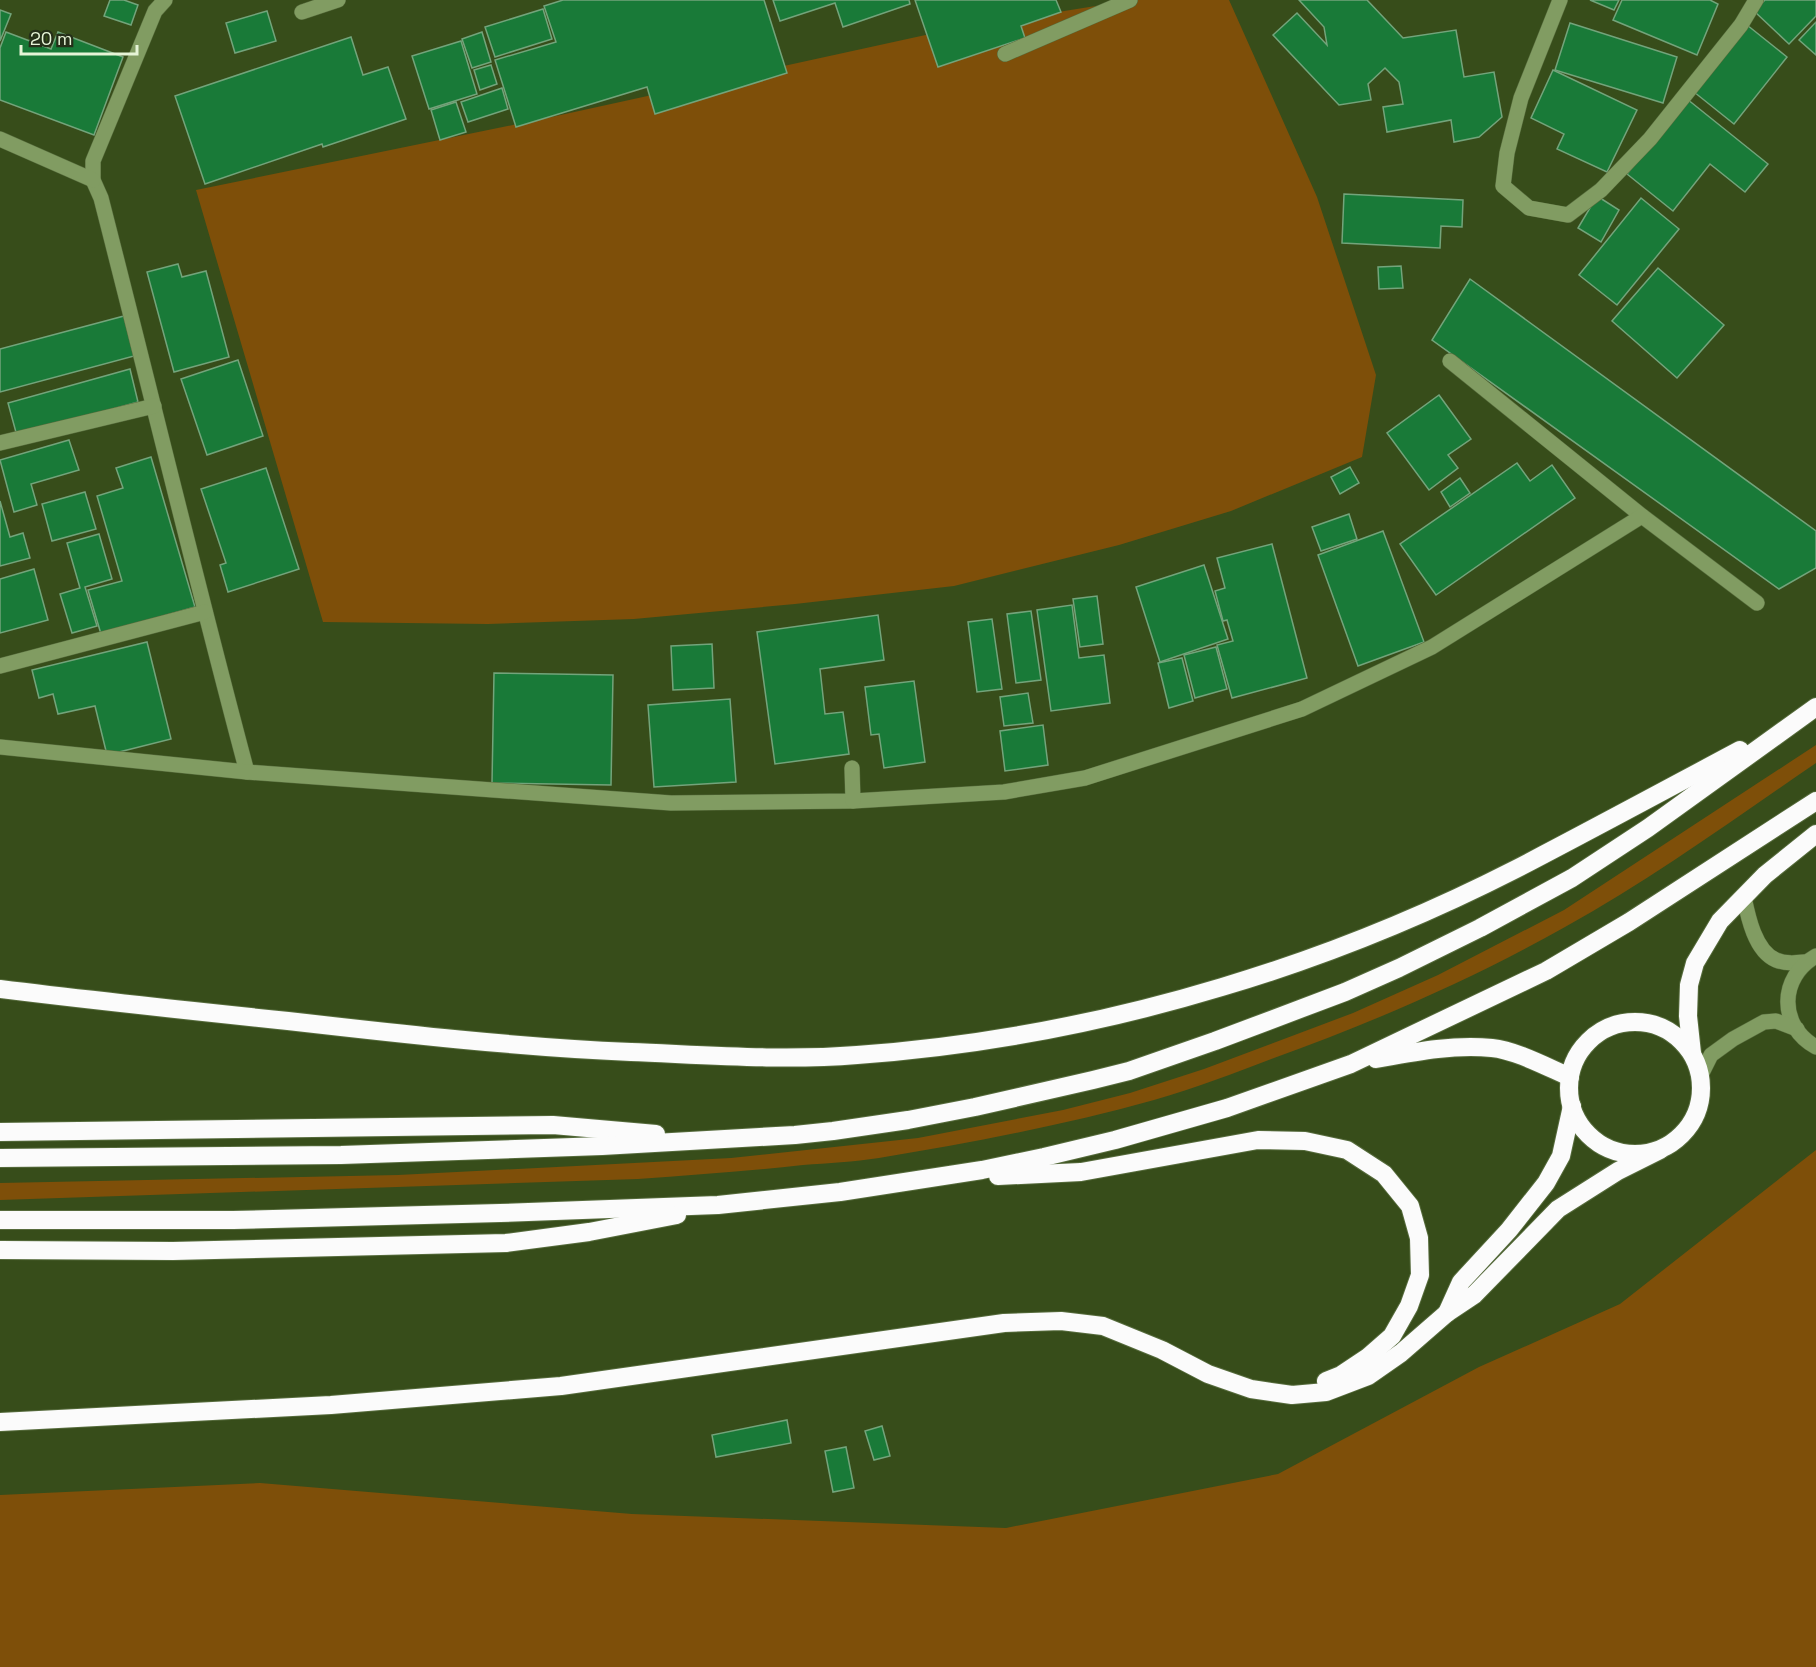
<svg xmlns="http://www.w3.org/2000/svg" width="1816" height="1667" font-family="'Space Grotesk',sans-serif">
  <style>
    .green { fill: #7e4f09 }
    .building { fill: #197a38; stroke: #73a47b; stroke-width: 1.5 }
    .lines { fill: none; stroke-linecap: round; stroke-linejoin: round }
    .minor-casing { stroke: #566b3c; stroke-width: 16 }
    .highway-casing { stroke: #566b3c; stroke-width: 20 }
    .minor { stroke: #819c62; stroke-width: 15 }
    .highway { stroke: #fbfbfb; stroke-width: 18 }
  </style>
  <rect width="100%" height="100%" fill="#374d1a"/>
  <!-- green -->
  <g class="green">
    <polygon points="1133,0 1229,0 1317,197 1376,375 1362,457 1231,511 1119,545 954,586 795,604 634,619 488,624 323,622 196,190 547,118 953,29"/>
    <path d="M 1816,745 L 1816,763 C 1734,819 1652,879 1565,927 C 1473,979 1374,1022 1274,1058 C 1235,1073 1195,1088 1154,1100 C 1064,1125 971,1143 879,1158 C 854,1162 828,1163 803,1165 C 748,1171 693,1175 638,1179 L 0,1200 L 0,1183 L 398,1175 L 731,1158 L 918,1138 L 1063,1110 L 1130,1093 L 1204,1069 L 1353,1013 L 1438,975 L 1564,910 Z"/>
    <polygon points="1816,1150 1816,1667 0,1667 0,1495 260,1483 632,1514 1006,1528 1278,1474 1479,1367 1620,1304"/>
  </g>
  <!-- building -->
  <g class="building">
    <polygon points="110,0 124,0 138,5 131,25 104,16"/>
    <polygon points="563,0 764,0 787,73 655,114 647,87 516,127 495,60 556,42 544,6"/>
    <polygon points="773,0 909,0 910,4 843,27 835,3 780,21"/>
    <polygon points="915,0 1056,0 1061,12 1021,26 1025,38 938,67"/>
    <polygon points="1299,0 1367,0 1403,38 1456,30 1464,77 1494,72 1502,117 1479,137 1454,142 1451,120 1387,132 1383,107 1403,104 1399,82 1385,68 1368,84 1371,100 1339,105 1273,35 1297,13 1327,45 1324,27"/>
    <polygon points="1590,0 1619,0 1614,10"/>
    <polygon points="1622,0 1710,0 1718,4 1697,55 1613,20"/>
    <polygon points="1765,0 1816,0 1816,16 1789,44 1754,11"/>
    <polygon points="543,9 552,39 495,57 485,27"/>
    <polygon points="0,10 11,14 0,41"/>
    <polygon points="267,11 276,41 235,53 226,23"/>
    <polygon points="1816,22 1816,55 1799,40"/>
    <polygon points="1570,23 1677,57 1663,103 1555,70"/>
    <polygon points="1747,25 1787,57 1734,124 1694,92"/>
    <polygon points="6,32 51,49 58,32 123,57 94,135 0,100 0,48"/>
    <polygon points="482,32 491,62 472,68 462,39"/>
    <polygon points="351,37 363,75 388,67 406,119 323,147 322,144 205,184 175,96"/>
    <polygon points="461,41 477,94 429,109 412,56"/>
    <polygon points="491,65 497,84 480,90 474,70"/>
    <polygon points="1553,70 1637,110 1607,172 1557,149 1564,134 1531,118"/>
    <polygon points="502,88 508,109 468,122 461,102"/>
    <polygon points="1687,99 1768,164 1745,192 1710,164 1673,211 1627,174"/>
    <polygon points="456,102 466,132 440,140 431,110"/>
    <polygon points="1344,194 1463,200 1462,227 1441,226 1440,248 1342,243"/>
    <polygon points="1597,196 1619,210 1601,242 1578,228"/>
    <polygon points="1641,198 1679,229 1617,305 1579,275"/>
    <polygon points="178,264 182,277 206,271 229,357 174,372 147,272"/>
    <polygon points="1401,266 1403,288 1379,289 1378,267"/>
    <polygon points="1658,268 1724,325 1677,378 1612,321"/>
    <polygon points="1470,279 1816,531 1816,568 1779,589 1432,340"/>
    <polygon points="124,316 134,356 0,392 0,349"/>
    <polygon points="238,360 263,436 207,455 181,379"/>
    <polygon points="130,369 138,402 17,436 8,403"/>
    <polygon points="1439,395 1471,439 1448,455 1458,468 1429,490 1387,433"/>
    <polygon points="69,440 79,470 31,484 37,505 14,512 0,460"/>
    <polygon points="151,457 195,607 101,634 88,590 122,581 97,496 123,488 116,468"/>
    <polygon points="1517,463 1530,481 1552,465 1575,498 1436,595 1400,544"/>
    <polygon points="1350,467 1359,483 1340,494 1331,477"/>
    <polygon points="266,468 299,569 228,592 220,565 226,563 201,489"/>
    <polygon points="1460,478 1470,493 1450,507 1441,492"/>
    <polygon points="85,492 96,529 52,541 42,504"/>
    <polygon points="0,501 10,537 23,533 30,558 0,566"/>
    <polygon points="1349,514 1357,539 1321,551 1312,527"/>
    <polygon points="1383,531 1424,642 1358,666 1318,555"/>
    <polygon points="99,534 112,579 85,587 97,626 72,633 60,594 80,588 67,543"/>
    <polygon points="1272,544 1307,678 1232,698 1217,645 1233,641 1227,620 1223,621 1215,591 1225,588 1217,558"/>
    <polygon points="1204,565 1228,639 1160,662 1136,587"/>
    <polygon points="34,569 48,620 0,633 0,579"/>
    <polygon points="1097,596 1103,644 1080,647 1073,599"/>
    <polygon points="1072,605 1079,658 1104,655 1110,703 1051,711 1037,610"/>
    <polygon points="1031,611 1041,680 1016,683 1007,614"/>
    <polygon points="878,615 884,660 820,669 825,714 843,712 849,754 775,764 757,632"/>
    <polygon points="992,619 1002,689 977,692 968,622"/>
    <polygon points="147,642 171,739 107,755 95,706 58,714 53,694 39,698 32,670"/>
    <polygon points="712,644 714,688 673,690 671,646"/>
    <polygon points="1216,647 1227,689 1195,698 1184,655"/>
    <polygon points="1182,658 1193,701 1169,708 1158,663"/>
    <polygon points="494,673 613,675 611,785 492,783"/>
    <polygon points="914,681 925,762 884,768 879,734 871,735 865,687"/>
    <polygon points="1028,693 1033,723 1004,726 1000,697"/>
    <polygon points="730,699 736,782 654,787 648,705"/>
    <polygon points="1043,725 1048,765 1005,771 1000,731"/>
    <polygon points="787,1420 791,1443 716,1457 712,1435"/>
    <polygon points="882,1426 890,1456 874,1460 865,1431"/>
    <polygon points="846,1447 854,1488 833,1492 825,1451"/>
  </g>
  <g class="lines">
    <!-- minor casing -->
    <g class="minor-casing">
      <g id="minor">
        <path d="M 165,0 L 155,11 L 93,161 L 93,180 L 101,198 C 150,389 196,581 247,772"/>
        <polyline points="1560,0 1521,98 1507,153 1503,186 1529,208 1568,215 1601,190 1650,139 1741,25 1756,0"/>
        <polyline points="302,12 338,0"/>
        <polyline points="1005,54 1130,0"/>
        <polyline points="0,139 93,180"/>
        <polyline points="1450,361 1642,516 1757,603"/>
        <polyline points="0,443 154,406"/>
        <polyline points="0,666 205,612"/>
        <polyline points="0,747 247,772 671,803 853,801 1004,792 1085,778 1302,709 1432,647 1642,516"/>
        <polyline points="852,768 853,801"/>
        <path d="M 1744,897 C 1748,917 1755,951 1776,960 C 1786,964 1795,963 1805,962"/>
        <path d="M 1816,956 C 1779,977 1778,1026 1816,1047"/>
        <polyline points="1701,1075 1711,1055 1733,1039 1764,1022 1776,1021 1797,1029"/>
      </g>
    </g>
    <!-- highway casing -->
    <g class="highway-casing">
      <g id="highway">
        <path d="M 0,989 C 96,1001 192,1011 288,1021 C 402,1034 516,1047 631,1052 C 706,1055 782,1061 857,1055 C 981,1046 1103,1023 1222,987 C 1323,957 1422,917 1516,869 C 1591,830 1665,790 1740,750"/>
        <circle cx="1635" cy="1088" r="66"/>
        <polyline points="1692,1053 1688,1016 1689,985 1695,963 1720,921 1765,875 1816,834"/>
        <path d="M 1376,1059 C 1414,1052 1453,1044 1492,1048 C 1515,1050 1549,1068 1570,1077"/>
        <polyline points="0,1132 553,1125 656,1134"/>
        <polyline points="0,1158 341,1155 602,1146 795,1135 833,1131 908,1120 975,1107 1093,1080 1129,1071 1215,1041 1345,992 1399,968 1480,928 1572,878 1648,828 1816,707"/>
        <polyline points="998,1176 1081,1172 1258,1140 1305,1141 1347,1150 1384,1174 1410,1206 1419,1238 1420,1275 1409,1306 1392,1336 1368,1357 1341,1375 1326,1381"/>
        <polyline points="0,1220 233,1220 500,1213 718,1205 840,1192 982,1170 1044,1157 1115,1140 1227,1108 1351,1064 1546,971 1629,922 1816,801"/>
        <polyline points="0,1250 173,1251 506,1243 589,1232 677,1215"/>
        <polyline points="1447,1313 1461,1282 1509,1230 1546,1183 1561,1156 1572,1106"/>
        <polyline points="0,1422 331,1405 561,1386 1004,1323 1061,1321 1103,1326 1162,1350 1208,1374 1251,1389 1292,1395 1326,1392 1368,1376 1401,1353 1447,1313 1474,1295 1558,1209 1618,1171 1660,1150"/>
      </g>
    </g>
    <!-- minor -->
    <use href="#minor" class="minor"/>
    <!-- highway -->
    <use href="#highway" class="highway"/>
  </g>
  <!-- scale -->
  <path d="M21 45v9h116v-9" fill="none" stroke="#e6f4d7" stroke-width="3"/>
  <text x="30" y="45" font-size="18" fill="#e6f4d7" stroke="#252f19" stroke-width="4.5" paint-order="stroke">20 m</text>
</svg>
